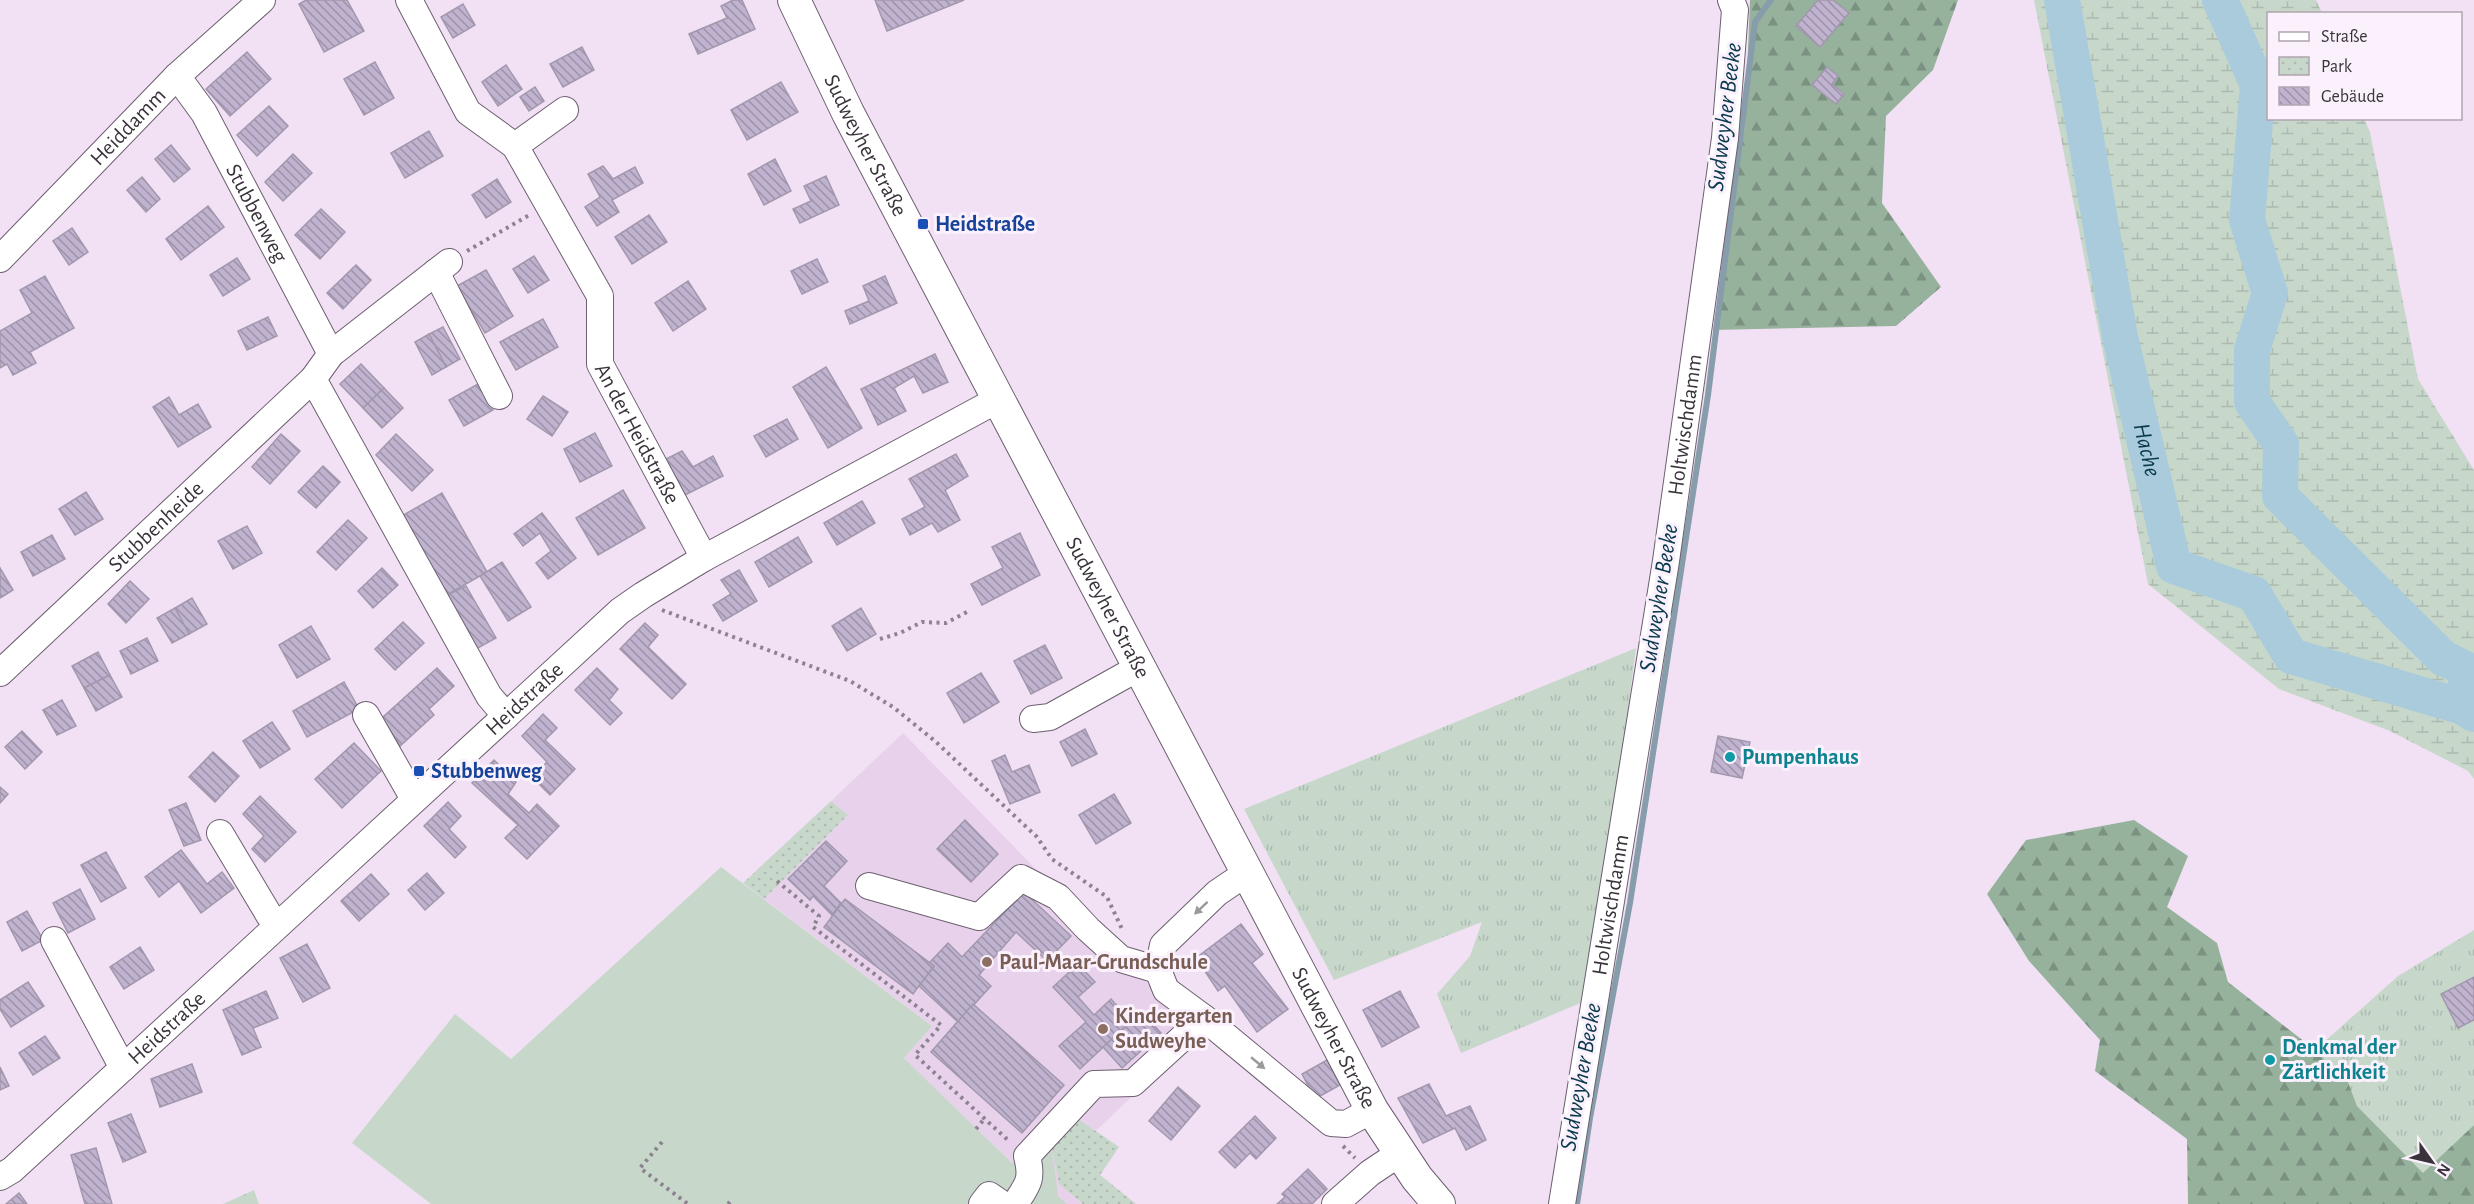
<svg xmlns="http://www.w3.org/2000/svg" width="2474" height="1204" font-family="'Alegreya Sans',sans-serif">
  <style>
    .built { fill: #e8d2eb }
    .grass { fill: url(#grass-tufts) }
    .forest { fill: url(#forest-firs) }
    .wetland { fill: url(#wetland-marsh) }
    .park { fill: url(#park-dots) }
    .pitch { fill: #c7d8cb }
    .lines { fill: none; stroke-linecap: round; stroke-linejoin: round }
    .stream { stroke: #889dab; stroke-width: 6 }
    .river { stroke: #a9cbdb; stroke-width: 36 }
    .building { fill: url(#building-back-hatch); stroke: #a298ad; stroke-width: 1.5 }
    .minor-casing { stroke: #6d5f70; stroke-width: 28 }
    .major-casing { stroke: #6d5f70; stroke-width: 34 }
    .path { stroke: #8d828f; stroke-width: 4; stroke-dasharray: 3 4.5; stroke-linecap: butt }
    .minor { stroke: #fff; stroke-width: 26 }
    .major { stroke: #fff; stroke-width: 32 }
    .oneway { fill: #9c999d }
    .transit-dot { fill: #1a4fb4; stroke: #fbf1fd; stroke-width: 2 }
    .culture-dot { fill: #0f9aa8; stroke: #fbf1fd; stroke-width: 2 }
    .education-dot { fill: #8d6e63; stroke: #fbf1fd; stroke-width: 2 }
    .labels { text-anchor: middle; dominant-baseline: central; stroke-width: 6; stroke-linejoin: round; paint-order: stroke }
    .street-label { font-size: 22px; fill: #3a333b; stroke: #fbf1fd }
    .transit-label { font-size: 22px; font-weight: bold; fill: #164399; stroke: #fbf1fd; text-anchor: start }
    .culture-label { font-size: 22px; font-weight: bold; fill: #0d838f; stroke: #fbf1fd; text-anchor: start }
    .education-label { font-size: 22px; font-weight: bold; fill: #785e54; stroke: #fbf1fd; text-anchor: start }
    .water-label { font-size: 24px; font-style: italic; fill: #09394b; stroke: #fbf1fd }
  </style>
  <defs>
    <pattern id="grass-tufts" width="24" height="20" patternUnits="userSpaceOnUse" patternTransform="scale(1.5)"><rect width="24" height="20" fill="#c7d8cb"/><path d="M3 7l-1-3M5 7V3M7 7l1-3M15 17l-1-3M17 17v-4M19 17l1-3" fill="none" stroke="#acbaaf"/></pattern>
    <pattern id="forest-firs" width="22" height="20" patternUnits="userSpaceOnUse" patternTransform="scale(1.5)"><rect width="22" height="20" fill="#96b29d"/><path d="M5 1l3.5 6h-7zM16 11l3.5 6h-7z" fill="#7b9181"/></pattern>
    <pattern id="wetland-marsh" width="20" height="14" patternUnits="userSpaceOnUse" patternTransform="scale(1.5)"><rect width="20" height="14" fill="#c7d8cb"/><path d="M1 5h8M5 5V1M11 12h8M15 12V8" fill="none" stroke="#acbaaf"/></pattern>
    <pattern id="park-dots" width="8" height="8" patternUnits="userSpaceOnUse" patternTransform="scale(1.5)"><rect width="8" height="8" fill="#c7d8cb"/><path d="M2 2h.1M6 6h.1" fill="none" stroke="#acbaaf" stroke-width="1.8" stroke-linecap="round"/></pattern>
    <pattern id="building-back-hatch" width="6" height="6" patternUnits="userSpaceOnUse" patternTransform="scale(1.5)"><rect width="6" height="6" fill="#c0b3cf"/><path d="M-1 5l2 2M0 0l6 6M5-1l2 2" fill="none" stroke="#9d92a9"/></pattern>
  </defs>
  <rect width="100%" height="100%" fill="#f2e1f4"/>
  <!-- built -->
  <polygon class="built" points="903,733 1197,1034 1096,1131 1119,1147 1100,1175 1136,1204 1067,1204 1012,1163 904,1058 931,1025 764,899 848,815 831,801"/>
  <!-- grass -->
  <g class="grass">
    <polygon points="1636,648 1590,999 1461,1053 1437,994 1470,956 1482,922 1334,980 1244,809"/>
    <polygon points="2474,930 2474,1125 2423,1174 2357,1106 2348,1082 2315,1050 2398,976"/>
    <polygon points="254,1190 259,1204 223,1204"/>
  </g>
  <!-- forest -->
  <g class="forest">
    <polygon points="1750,0 1958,0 1933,70 1886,116 1882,203 1941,287 1896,326 1713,330 1745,125"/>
    <polygon points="2134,820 2188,856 2167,907 2217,943 2228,982 2315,1050 2348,1082 2357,1106 2423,1173 2474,1125 2474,1204 2188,1204 2187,1139 2095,1071 2100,1040 2029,961 1987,894 2026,840"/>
  </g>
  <!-- wetland -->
  <polygon class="wetland" points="2034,0 2316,0 2322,13 2268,14 2268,118 2364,119 2370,132 2418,379 2474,470 2474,779 2468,771 2390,731 2279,689 2148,584"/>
  <!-- park -->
  <g class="park">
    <polygon points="831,801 848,815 764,899 743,883"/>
    <polygon points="1075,1117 1119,1147 1100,1175 1136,1204 1083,1204 1059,1184 1052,1147"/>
  </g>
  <!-- pitch -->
  <polygon class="pitch" points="721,867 932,1026 904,1058 1012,1163 1052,1147 1058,1196 1067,1204 431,1204 352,1143 455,1014 511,1059"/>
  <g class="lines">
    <!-- stream -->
    <polyline class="stream" points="1577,1204 1590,1118 1630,903 1708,395 1755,22 1771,0"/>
    <!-- river -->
    <g class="river">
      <path id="s1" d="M 2062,0 L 2120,337 L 2174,566 L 2254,594 L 2291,656 L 2463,707 L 2474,714"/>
      <polyline points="2220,0 2258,85 2247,220 2270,293 2252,350 2252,402 2281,444 2280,496 2443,658 2468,670 2463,707"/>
    </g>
  </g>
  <!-- building -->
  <g class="building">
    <polygon points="306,0 347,0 364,31 324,52 299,4"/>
    <polygon points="733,0 742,0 755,29 698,54 689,34 727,18 721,6"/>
    <polygon points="875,0 964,0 887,31"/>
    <polygon points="1818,0 1833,0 1849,13 1820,47 1796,26"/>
    <polygon points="463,4 475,25 453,38 441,17"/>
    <polygon points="582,47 594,70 563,87 550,64"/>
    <polygon points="247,52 271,79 230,116 206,89"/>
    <polygon points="375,62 394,98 364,115 344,79"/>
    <polygon points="506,65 522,89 498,106 482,82"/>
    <polygon points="1827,67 1838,76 1832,84 1844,94 1836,104 1812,85"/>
    <polygon points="781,82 798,112 747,140 731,110"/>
    <polygon points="535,87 544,101 529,111 520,97"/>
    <polygon points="269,106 288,126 257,156 237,135"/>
    <polygon points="429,131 443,156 405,178 391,153"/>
    <polygon points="171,145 190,169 174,182 155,159"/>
    <polygon points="293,154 312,173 283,201 265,182"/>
    <polygon points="775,159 791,191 764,205 748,174"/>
    <polygon points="603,166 613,179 635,167 643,183 612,200 619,212 597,226 585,207 600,197 588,174"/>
    <polygon points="826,176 839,205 800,223 793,209 811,201 804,186"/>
    <polygon points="142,177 160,199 146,212 127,190"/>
    <polygon points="497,179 511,202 486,218 472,195"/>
    <polygon points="208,206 224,227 181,260 166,239"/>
    <polygon points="321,209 345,232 320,259 295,235"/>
    <polygon points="649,215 667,242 632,264 615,237"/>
    <polygon points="72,228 88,252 69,265 53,241"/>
    <polygon points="534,256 549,280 528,293 513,269"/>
    <polygon points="237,258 250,279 223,296 210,275"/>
    <polygon points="817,259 828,282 802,294 791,271"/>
    <polygon points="356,265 371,280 343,309 327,293"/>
    <polygon points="486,270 513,316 485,333 457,286"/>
    <polygon points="45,276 74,328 30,352 36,363 13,375 7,364 0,368 0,331 32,313 20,290"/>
    <polygon points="885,276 897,303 850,324 845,311 869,301 863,286"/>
    <polygon points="688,281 706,309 673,331 655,303"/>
    <polygon points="268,317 277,336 247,350 238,331"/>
    <polygon points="543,319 558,347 516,370 500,342"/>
    <polygon points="443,327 460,359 446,367 429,334"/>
    <polygon points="429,334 446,367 432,375 415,342"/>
    <polygon points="935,354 948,382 923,393 914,376 894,388 906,411 878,425 861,389"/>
    <polygon points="361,364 384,388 363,408 340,384"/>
    <polygon points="826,367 862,428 828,448 793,387"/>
    <polygon points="478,384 493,410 464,426 449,400"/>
    <polygon points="384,388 403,408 382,428 363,408"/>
    <polygon points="543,396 568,412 552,436 527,419"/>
    <polygon points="169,397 179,415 198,404 211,427 178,447 153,407"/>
    <polygon points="787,419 798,439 766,457 754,436"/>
    <polygon points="595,433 612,466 580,482 564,449"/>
    <polygon points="281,434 300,451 270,484 252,467"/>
    <polygon points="396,434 433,470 412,491 376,455"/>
    <polygon points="682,451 693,467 713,456 723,476 685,495 666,459"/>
    <polygon points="956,454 968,476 945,490 960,520 938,532 932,523 910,535 902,519 925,507 909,479"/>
    <polygon points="323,466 340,482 316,508 298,492"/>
    <polygon points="623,490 645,528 598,555 576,518"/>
    <polygon points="86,492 103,519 75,535 59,509"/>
    <polygon points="442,493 487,572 445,596 400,517"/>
    <polygon points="862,501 875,523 837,545 824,523"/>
    <polygon points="542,513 576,558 548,579 536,563 551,551 540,533 523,546 514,534"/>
    <polygon points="348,520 367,538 336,570 317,552"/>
    <polygon points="247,526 262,553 233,569 218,541"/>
    <polygon points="1020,533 1040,575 982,605 971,584 1003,568 992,547"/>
    <polygon points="52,535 65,559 33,576 21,552"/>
    <polygon points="798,537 812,562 769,587 755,562"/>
    <polygon points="502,562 531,607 508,621 480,576"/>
    <polygon points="0,568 13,590 0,598"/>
    <polygon points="382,568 398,585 373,608 358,591"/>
    <polygon points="739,570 757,601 723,621 713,605 731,594 721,580"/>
    <polygon points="130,581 149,599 126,623 108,604"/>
    <polygon points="466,586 496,638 476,649 445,596"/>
    <polygon points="192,598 207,624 189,634 175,608"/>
    <polygon points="175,608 189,634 172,643 157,618"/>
    <polygon points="861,608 876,634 847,651 832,626"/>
    <polygon points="403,622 424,643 395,670 375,649"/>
    <polygon points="645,623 658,635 648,647 686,684 672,699 620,649"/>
    <polygon points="311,626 330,659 297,678 279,645"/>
    <polygon points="147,638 158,661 131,674 120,651"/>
    <polygon points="1045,645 1062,678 1031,694 1014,661"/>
    <polygon points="98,652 110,675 84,688 72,666"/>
    <polygon points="437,668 454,686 429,709 434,715 400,746 382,718"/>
    <polygon points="597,668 618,689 609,700 622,713 610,725 575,690"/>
    <polygon points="981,673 999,702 964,723 947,693"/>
    <polygon points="110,675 122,697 96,711 84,688"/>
    <polygon points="344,682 359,709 307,737 293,711"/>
    <polygon points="62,700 76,726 57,735 43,710"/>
    <polygon points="543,714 557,728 545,740 575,769 550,795 532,777 547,762 522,736"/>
    <polygon points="272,722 290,749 260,768 243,741"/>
    <polygon points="1085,729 1097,754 1072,766 1060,742"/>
    <polygon points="22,731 42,752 25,769 5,747"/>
    <polygon points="1718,736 1750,742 1742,778 1711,772"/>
    <polygon points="354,743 381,771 342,808 315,779"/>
    <polygon points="213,752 239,776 215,802 189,777"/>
    <polygon points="1005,755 1012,772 1029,765 1040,792 1010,804 992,761"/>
    <polygon points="494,760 516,782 508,794 529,813 537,804 559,826 527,859 505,838 518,825 472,783"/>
    <polygon points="0,787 8,794 0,803"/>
    <polygon points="1114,794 1131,823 1096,844 1079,815"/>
    <polygon points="260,796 296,832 265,862 252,849 264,836 243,814"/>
    <polygon points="448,802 461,816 449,829 466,847 455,858 424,826"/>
    <polygon points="186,803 201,840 184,846 169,810"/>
    <polygon points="965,820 998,854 971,882 937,849"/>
    <polygon points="826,841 847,861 824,886 841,903 832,915 813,896 810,900 788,879"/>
    <polygon points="181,850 207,884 222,872 234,888 201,913 179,881 159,897 145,877"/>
    <polygon points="106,852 126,888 101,902 81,865"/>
    <polygon points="427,873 444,893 425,910 408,890"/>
    <polygon points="371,874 389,894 359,921 341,901"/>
    <polygon points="80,889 95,919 68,933 53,903"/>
    <polygon points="1024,892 1071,936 1047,961 1016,932 979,975 991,986 958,1022 919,986 934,966 929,963 948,943 962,957"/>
    <polygon points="845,899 934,966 913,994 824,927"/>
    <polygon points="27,911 43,940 22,951 7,922"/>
    <polygon points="1241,924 1263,954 1252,963 1288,1009 1257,1032 1225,986 1218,991 1196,958"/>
    <polygon points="307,944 330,988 303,1002 280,958"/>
    <polygon points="140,947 154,970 124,989 110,967"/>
    <polygon points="1078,964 1095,982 1078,997 1094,1015 1111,999 1131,1021 1080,1069 1059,1046 1086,1022 1053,987"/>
    <polygon points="2474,977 2474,1020 2458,1028 2441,994"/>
    <polygon points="28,982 44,1006 11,1027 0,1009 0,1000"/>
    <polygon points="266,991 278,1018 253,1028 261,1047 242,1055 223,1010"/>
    <polygon points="1400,991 1419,1027 1382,1047 1363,1010"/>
    <polygon points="973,1004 1064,1085 1022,1133 931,1052"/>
    <polygon points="1142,1012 1161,1033 1122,1068 1103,1047"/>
    <polygon points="45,1036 60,1058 33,1075 19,1053"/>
    <polygon points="1327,1060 1340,1085 1315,1099 1302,1074"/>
    <polygon points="192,1064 202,1092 160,1107 151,1079"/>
    <polygon points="0,1067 9,1086 0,1090"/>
    <polygon points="1429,1084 1446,1116 1470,1106 1486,1140 1466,1150 1455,1128 1423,1143 1398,1098"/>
    <polygon points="1178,1087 1200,1106 1171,1140 1149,1121"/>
    <polygon points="131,1114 146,1152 123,1162 108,1123"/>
    <polygon points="1255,1116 1276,1138 1256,1159 1250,1153 1235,1168 1219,1152"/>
    <polygon points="96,1148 112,1204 85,1204 71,1155"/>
    <polygon points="1308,1169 1327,1189 1312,1204 1277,1204 1285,1197 1282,1194"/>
    <polygon points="19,1193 27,1204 6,1204 7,1203"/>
  </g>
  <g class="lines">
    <!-- minor casing -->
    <g class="minor-casing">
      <g id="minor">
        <path id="s2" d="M 409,0 L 468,112 L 515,146 L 600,296 L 600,364 L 704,558"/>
        <path id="s3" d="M 177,76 L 204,113 L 331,354"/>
        <polyline points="515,146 565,110"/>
        <path id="s4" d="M 0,259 L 177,76 L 262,0"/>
        <polyline points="449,262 331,354 313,379 489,696 506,716"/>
        <polyline points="436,272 499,396"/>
        <path id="s5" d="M 0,673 L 313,379"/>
        <polyline points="366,715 414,799"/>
        <polyline points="1033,719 1050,717 1140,667"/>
        <polyline points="220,833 269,915 278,925"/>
        <polyline points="1248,872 1217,893 1163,945 1158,970 1166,990 1204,1018 1331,1123 1346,1124 1372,1110"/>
        <polyline points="869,886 979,917 1021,878 1058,897 1088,929 1121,959 1158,970"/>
        <polyline points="54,940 123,1068"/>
        <path id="s6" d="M 0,1177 L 12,1170 L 620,611 L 643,595 L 704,558 L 999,399"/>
        <polyline points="982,1204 989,1195 1002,1204"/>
        <path d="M 1015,1204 C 1028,1184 1033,1180 1027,1156 L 1094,1084 L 1133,1083 L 1204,1018"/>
        <polyline points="1335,1204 1370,1173 1400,1153"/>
        <path id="s7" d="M 1562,1204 L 1666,561 L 1725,138 L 1735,10 L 1731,0"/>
      </g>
    </g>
    <!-- major casing -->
    <g class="major-casing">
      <g id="major">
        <path id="s8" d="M 794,0 L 848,113 L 1372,1110 L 1417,1178 L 1439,1204"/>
      </g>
    </g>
    <!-- path -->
    <g class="path">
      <polyline points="467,251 531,214"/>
      <polyline points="662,610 850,681 893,707 935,741 1037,837 1052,859 1107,897 1122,929"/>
      <polyline points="880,639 900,633 922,622 946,623 967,612"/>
      <polyline points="777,881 819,916 813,927 941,1025 915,1055 1010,1142"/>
      <polyline points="976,1129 985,1118"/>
      <polyline points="662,1142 640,1168 688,1204"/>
      <polyline points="1343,1146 1355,1158"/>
      <polyline points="728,1204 730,1202"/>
    </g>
    <!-- minor -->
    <use href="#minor" class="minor"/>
    <!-- major -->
    <use href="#major" class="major"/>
  </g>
  <!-- one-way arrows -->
  <defs><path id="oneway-solid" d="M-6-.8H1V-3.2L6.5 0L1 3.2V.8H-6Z" transform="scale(1.5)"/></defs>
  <g class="oneway">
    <use href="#oneway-solid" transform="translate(1201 908) rotate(137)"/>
    <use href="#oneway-solid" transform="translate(1258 1063) rotate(40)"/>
  </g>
  <!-- markers -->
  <g class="transit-dot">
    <rect x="917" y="218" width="12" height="12" rx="3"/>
    <rect x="413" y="765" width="12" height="12" rx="3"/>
  </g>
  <g class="culture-dot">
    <circle cx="1730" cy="757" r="6"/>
    <circle cx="2270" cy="1060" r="6"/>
  </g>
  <g class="education-dot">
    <circle cx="987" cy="962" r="6"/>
    <circle cx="1103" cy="1029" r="6"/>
  </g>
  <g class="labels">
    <!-- street labels -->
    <g class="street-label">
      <text stroke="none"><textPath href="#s4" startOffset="184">Heiddamm</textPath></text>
      <text stroke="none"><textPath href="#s8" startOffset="162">Sudweyher Straße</textPath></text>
      <text stroke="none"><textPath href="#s3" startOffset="159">Stubbenweg</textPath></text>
      <text stroke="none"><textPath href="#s7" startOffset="789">Holtwischdamm</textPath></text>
      <text stroke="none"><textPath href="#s2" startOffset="504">An der Heidstraße</textPath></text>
      <text stroke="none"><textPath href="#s5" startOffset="214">Stubbenheide</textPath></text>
      <text stroke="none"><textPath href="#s8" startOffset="684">Sudweyher Straße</textPath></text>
      <text stroke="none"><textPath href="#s6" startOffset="710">Heidstraße</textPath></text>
      <text stroke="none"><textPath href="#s7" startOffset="303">Holtwischdamm</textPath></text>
      <text stroke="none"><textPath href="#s6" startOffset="224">Heidstraße</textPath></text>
      <text stroke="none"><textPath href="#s8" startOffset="1170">Sudweyher Straße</textPath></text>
    </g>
    <!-- transit labels -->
    <g class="transit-label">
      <text x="935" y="224">Heidstraße</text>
      <text x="431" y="771">Stubbenweg</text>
    </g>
    <!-- culture labels -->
    <g class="culture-label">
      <text x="1742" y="757">Pumpenhaus</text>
      <text x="2282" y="1047">Denkmal der<tspan x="2282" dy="25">Zärtlichkeit</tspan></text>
    </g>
    <!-- education labels -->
    <g class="education-label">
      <text x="999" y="962">Paul-Maar-Grundschule</text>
      <text x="1115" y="1016">Kindergarten<tspan x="1115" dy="25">Sudweyhe</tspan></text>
    </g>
    <!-- water labels -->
    <g class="water-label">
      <text transform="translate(1725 117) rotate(-83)">Sudweyher Beeke</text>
      <text stroke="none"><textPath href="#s1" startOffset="458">Hache</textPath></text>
      <text transform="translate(1659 598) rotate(-81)">Sudweyher Beeke</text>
      <text transform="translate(1581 1077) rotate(-80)">Sudweyher Beeke</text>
    </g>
  </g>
  <!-- legend -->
  <rect x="2267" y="12" width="195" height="108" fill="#fbf1fd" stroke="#aea5af" stroke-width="1.5"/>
  <rect x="2279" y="32" width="30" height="9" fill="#ffffff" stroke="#aea5af" stroke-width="1.5"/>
  <text x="2321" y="42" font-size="18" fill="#3a333b">Straße</text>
  <rect x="2279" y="57" width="30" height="18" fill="url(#park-dots)" stroke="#aea5af" stroke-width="1.5"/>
  <text x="2321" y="72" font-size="18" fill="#3a333b">Park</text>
  <rect x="2279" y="87" width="30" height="18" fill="url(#building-back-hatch)" stroke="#aea5af" stroke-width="1.5"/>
  <text x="2321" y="102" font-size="18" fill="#3a333b">Gebäude</text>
  <!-- north arrow -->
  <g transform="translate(2432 1162) rotate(124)" stroke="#fbf1fd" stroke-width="4.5" paint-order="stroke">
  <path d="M0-4.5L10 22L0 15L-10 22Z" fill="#3a333b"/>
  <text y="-9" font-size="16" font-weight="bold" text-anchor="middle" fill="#3a333b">N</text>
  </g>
</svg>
